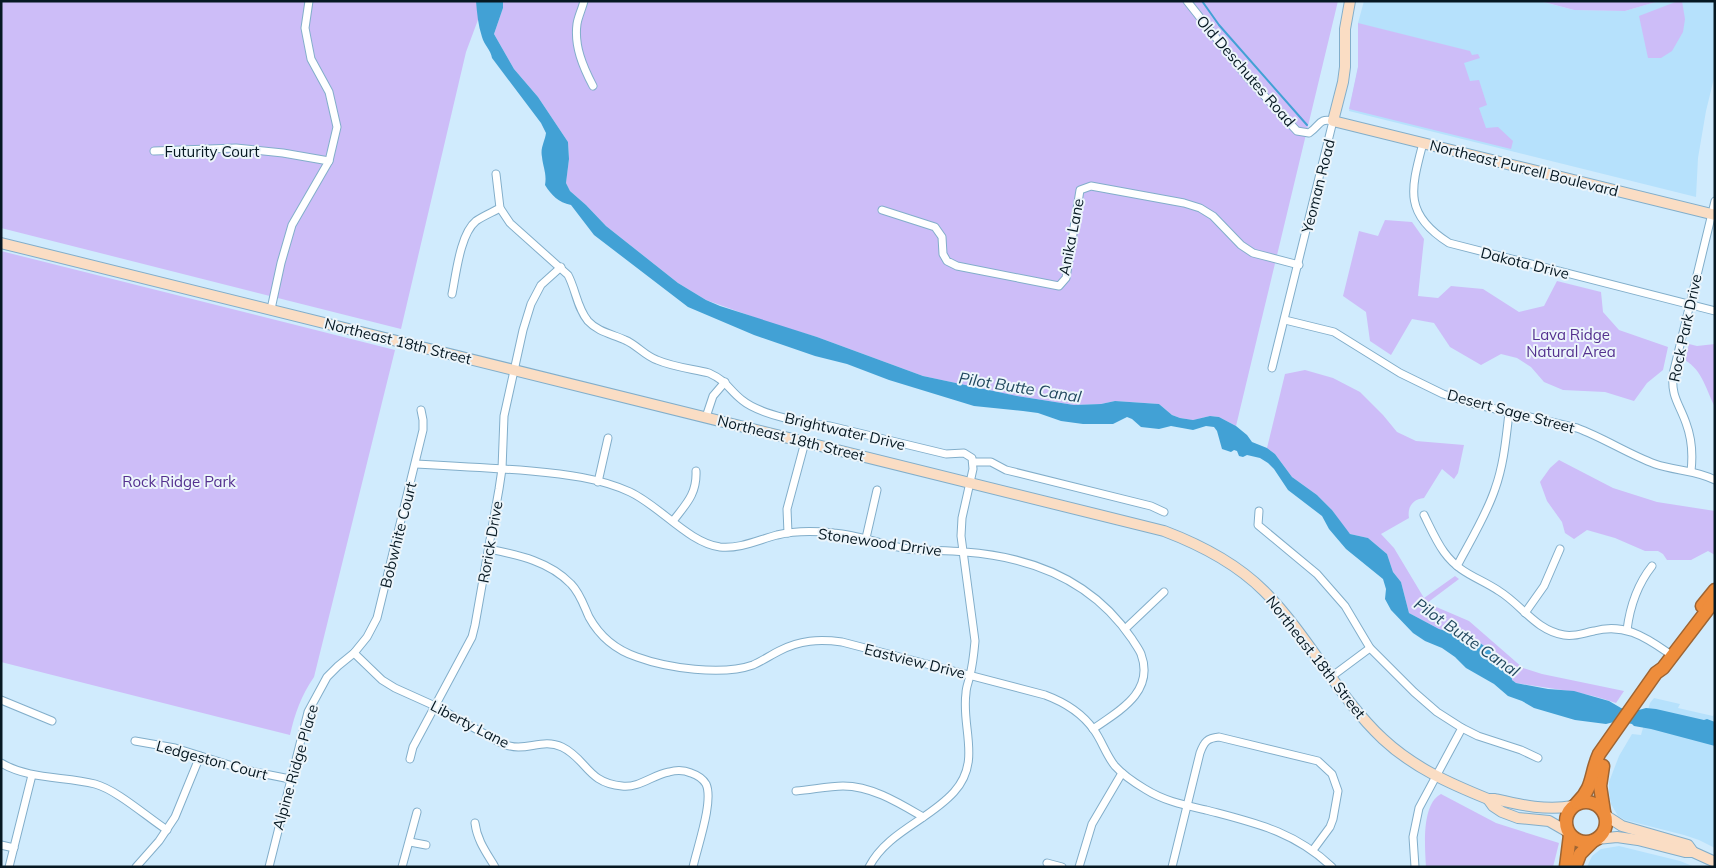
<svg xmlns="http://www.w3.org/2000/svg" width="1716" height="868" font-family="Mulish,sans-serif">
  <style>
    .built { fill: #b6e1fc }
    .green { fill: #cdbdf8 }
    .water { fill: #42a1d5 }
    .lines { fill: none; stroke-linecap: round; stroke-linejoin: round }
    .stream { stroke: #42a1d5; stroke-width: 2 }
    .street-casing { stroke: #82aeca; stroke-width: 9 }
    .secondary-casing { stroke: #82aeca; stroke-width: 12 }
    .highway-casing { stroke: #9d6433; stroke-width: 15 }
    .street { stroke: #fff; stroke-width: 7 }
    .secondary { stroke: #faddc4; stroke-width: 10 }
    .highway { stroke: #ee8d3c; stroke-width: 12 }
    .labels { text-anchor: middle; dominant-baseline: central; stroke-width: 4; stroke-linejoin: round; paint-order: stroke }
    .street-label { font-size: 15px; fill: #061822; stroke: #ecf5fb }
    .park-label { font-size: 15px; fill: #54318f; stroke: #ecf5fb }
    .water-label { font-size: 16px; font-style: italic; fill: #21485f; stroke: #ecf5fb }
  </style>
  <rect width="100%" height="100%" fill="#d0ebfd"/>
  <!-- built -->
  <g class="built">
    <polygon points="1364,1 1539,1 1574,10 1625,11 1659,1 1715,1 1715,74 1706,111 1698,158 1696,197 1349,111 1358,67 1358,23"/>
    <polygon points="1654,698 1680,704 1678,708 1713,716 1715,713 1715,848 1699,840 1684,835 1625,820 1618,816 1611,804 1609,792 1609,782 1619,756 1632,734 1641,735 1650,703"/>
    <polygon points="1619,846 1680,861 1695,867 1587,867 1592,856 1601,849"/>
  </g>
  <!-- green -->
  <g class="green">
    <polygon points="1,1 485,1 466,52 401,329 1,228"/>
    <polygon points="503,1 1338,1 1236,426 1219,417 1210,416 1193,420 1180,418 1172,415 1159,404 1115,401 1101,404 1074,405 1017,396 923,376 817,337 773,324 706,300 678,283 606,226 586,205 570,191 566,183 569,159 568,142 538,97 514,69 494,34 503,8"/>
    <polygon points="1540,1 1659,1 1625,11 1574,10"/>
    <polygon points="1678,1 1682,1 1685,19 1683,32 1672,51 1661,58 1648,58 1639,16"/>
    <polygon points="1358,23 1470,51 1472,55 1478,54 1480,58 1464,63 1470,81 1479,80 1487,105 1479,108 1486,128 1498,127 1513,141 1511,149 1349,109 1358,67"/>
    <polygon points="1385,220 1412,222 1424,239 1418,296 1438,298 1451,286 1483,289 1519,312 1544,306 1557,281 1601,292 1603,312 1619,330 1668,347 1663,370 1647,383 1634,401 1605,392 1563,390 1544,382 1531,367 1517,358 1501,354 1481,365 1450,347 1434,323 1412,319 1391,355 1370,341 1366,312 1343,296 1359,231 1378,236"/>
    <path d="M 1,251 L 395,350 L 314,677 C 301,696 295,713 290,735 L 1,662 Z"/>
    <path d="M 1689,344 L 1697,346 L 1715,344 L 1715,407 C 1706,390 1703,371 1685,360 Z"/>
    <path d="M 1305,370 L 1333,378 L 1360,392 L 1383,415 L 1397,432 L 1416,441 L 1464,445 L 1458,473 L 1454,479 L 1442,469 L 1424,498 C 1413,499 1407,507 1409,518 L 1381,534 L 1394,548 L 1424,598 L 1455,576 L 1459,579 L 1427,603 L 1469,621 L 1523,668 L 1542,674 L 1624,691 L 1616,703 C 1583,691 1550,689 1516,683 L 1512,680 L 1511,670 L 1491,651 L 1476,640 L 1439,629 L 1409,613 L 1401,582 L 1393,572 L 1387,554 L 1368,538 L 1350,534 L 1346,530 L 1332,510 L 1317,495 L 1292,477 L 1275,454 L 1267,448 L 1285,374 Z"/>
    <polygon points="1559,460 1613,488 1657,502 1715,511 1715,555 1708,551 1691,560 1667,560 1663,554 1658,551 1645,551 1615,538 1587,530 1574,539 1565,533 1562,522 1547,501 1540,482 1550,468"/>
    <path d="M 1441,794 L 1496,823 L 1559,843 L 1553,867 L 1426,867 C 1425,848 1421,804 1441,794 Z"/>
  </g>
  <!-- water -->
  <path class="water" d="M 476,1 L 503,1 L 503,8 L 494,34 L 514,69 L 538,97 L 568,142 L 569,159 L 566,183 L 570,191 L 586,205 L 606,226 L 678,283 L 706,300 L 720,306 L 817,337 L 923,376 L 1017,396 L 1074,405 L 1101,404 L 1115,401 L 1159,404 L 1172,415 L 1180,418 L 1193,420 L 1210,416 L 1219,417 L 1236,426 L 1247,435 L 1252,442 L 1267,448 L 1275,454 L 1292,477 L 1317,495 L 1332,510 L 1350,534 L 1368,538 L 1387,554 L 1393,572 L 1401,582 L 1409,613 L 1439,629 L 1476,640 L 1491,651 L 1511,670 L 1512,680 L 1516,683 L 1548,689 L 1574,691 L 1609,701 L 1621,708 L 1635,711 L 1646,708 L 1656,709 L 1704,720 L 1707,719 L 1715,722 L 1715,746 L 1651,729 L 1634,726 L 1632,724 L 1618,721 L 1606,724 L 1575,720 L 1534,708 L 1522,701 L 1508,696 L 1494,684 L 1466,668 L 1455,657 L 1442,648 L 1425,641 L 1413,633 L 1391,610 L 1385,599 L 1386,589 L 1383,579 L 1346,549 L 1329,529 L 1322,516 L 1288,490 L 1274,469 L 1268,463 L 1260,458 L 1247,455 L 1243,457 L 1239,456 L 1237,451 L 1234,450 L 1231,452 L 1222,449 L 1217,431 L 1214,427 L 1206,426 L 1193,430 L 1171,426 L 1159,429 L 1141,427 L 1132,419 L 1127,417 L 1113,424 L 1083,424 L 1061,421 L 1038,413 L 1023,411 L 974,406 L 889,380 L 847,364 L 815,356 L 754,335 L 688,307 L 594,235 L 571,205 C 558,202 552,196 545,185 C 547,174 543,167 542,157 C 540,148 545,141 546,133 L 541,123 L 492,58 C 491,50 484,45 482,37 C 478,25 477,13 476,1 Z"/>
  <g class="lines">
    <!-- stream -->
    <polyline class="stream" points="1202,1 1219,25 1307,125"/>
    <!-- street casing -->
    <g class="street-casing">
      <g id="street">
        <path d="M 584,1 C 582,9 578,17 577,24 C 574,46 583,67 593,86"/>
        <path d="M 1187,1 L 1247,77 L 1297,131 L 1309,133 C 1321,125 1318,118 1333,121 L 1272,368"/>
        <path d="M 1423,143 C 1411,189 1403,214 1449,243 L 1715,311"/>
        <polyline points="154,151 236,148 283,153 329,161"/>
        <path d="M 496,174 L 500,208 L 510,223 L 568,275 C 576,290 577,308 588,321 C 598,332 612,334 625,340 C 637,345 645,356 657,360 C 673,367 693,369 709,373 C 727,381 729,390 742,400 C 760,415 807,424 830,426 L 946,454 L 964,453 L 972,458 L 973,469 L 962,518 L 961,536 L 975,641 C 974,652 973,664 970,675 C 969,681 966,687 966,693 C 961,728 982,761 954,792 C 929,820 887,832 869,867"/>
        <polyline points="882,210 935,227 942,237 943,254 947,261 957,266 1059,286 1066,278 1080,190 1091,186 1184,203 1200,208 1213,216 1241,245 1253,253 1299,265"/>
        <path d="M 452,294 C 456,275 460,234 476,221 C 483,216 493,212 500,208"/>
        <polyline points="271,309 281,263 292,225 329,161 337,127 329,92 311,59 305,28 309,1"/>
        <path d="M 1285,320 L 1334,332 L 1400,373 L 1443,394 L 1474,404 L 1577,428 C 1604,438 1628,454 1655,464 C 1675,471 1696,470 1715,480"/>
        <polyline points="706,417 713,396 725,382"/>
        <polyline points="973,462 991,462 1006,470 1151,506 1164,512"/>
        <path d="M 416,464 C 454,466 492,468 531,471 C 564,474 600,478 630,492 C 660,506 689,543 720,547 C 740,549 758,540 777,535 C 794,531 816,531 834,533 C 859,535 883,545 908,549 C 927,551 946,550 965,552 C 1033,557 1093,581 1132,639 C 1135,644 1139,649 1141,654 C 1155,692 1119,711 1093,729"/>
        <path d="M 1691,471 C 1693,454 1692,439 1686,423 C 1679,403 1671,397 1673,374 L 1715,201"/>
        <polyline points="598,482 608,438"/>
        <polyline points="1259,511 1258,525 1317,574 1345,606 1370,648 1414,692 1437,712 1462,728 1478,736 1521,750 1538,758"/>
        <path d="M 1424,515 C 1430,527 1436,541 1444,552 C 1460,574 1478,577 1499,591 C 1522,605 1535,630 1564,635 C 1575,637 1583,633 1594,631 C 1623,623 1644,636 1667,652"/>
        <path d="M 673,521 C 686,504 697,494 696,471"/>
        <polyline points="788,533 787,509 805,442"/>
        <polyline points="866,538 877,490"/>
        <path d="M 489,549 C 518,555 549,561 571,584 C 580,593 584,606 589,617 C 600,637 616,650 637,657 C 667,668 722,676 753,665 C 762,661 771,655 779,651 C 800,640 819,639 842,642 L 1045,695 C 1064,702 1082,713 1094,730 C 1102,741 1106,755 1115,766 C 1123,775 1135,783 1145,789 C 1164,801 1184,805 1206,810 C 1255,823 1294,831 1332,867"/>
        <path d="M 1457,566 C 1470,541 1486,516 1495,489 C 1504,464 1506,438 1509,413"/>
        <polyline points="1525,613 1544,586 1560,549"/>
        <polyline points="1125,629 1164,592"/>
        <path d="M 1627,630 C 1630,606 1637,585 1652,566"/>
        <path d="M 354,653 L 382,680 L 395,688 L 435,706 L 499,742 C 502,743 506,746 510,746 C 527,751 543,738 562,747 C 587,759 587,783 622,786 C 640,788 652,775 669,772 C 676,770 684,770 691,773 C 697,775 703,779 706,784 C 714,801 697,848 693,867"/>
        <polyline points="1331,677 1370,648"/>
        <polyline points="1,700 52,721"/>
        <polyline points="135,741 175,748 245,770 290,779"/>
        <polyline points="410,759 413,747 472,637 475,625 499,489 502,469 504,416 523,330 531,304 541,285 561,267"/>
        <path d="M 1,763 C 30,780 64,776 95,784 C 117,790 147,817 167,830"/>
        <path d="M 796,791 C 811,790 828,786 843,786 C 872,786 899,803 923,817"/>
        <path d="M 475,823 C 477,840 486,852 495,867"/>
        <polyline points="410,842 426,845"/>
        <polyline points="1,845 14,848"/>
        <polyline points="1047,863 1062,867"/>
        <polyline points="9,867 32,775"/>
        <polyline points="136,867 159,841 175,817 200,756"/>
        <polyline points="269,867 308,712 327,677 338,666 354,653 367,637 377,618 423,430 423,420 421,410"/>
        <polyline points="402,867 417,812"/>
        <polyline points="1079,867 1092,824 1122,773"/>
        <path d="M 1172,867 L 1200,753 C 1204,742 1207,738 1219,737 L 1318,761 L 1332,774 L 1338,791 L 1333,819 L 1330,827 L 1313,850"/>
        <polyline points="1415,867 1413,837 1419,808 1462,728"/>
      </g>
    </g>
    <!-- secondary casing -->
    <g class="secondary-casing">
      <g id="secondary">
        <polyline points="1350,1 1345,29 1345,67 1343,82 1333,121 1715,215"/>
        <path d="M 1,243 L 1164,531 C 1201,545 1236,563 1264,591 C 1309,636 1337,696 1383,739 C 1414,768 1451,784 1488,799 L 1495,799 C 1521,805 1546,811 1573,806"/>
        <polyline points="1488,799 1493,806 1502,812 1518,818 1549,821 1568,832"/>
        <polyline points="1605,815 1622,826 1688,845 1693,852"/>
        <polyline points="1597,839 1617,837 1638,840 1685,852 1693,852 1715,862"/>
      </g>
    </g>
    <!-- highway casing -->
    <g class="highway-casing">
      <g id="highway">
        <polyline points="1702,606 1715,590"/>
        <polyline points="1603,766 1600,786 1604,812"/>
        <circle cx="1586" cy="822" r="20"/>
        <path d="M 1577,803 C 1594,787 1590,774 1599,754 L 1656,673 L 1663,668 L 1715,600"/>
        <polyline points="1566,867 1570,835"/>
        <polyline points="1575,867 1580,854 1593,841"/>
      </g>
    </g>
    <!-- street -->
    <use href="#street" class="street"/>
    <!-- secondary -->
    <use href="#secondary" class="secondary"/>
    <!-- highway -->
    <use href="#highway" class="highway"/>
  </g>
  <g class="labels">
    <!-- street labels -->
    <g class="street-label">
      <text transform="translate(1246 71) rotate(49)">Old Deschutes Road</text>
      <text x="212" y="151">Futurity Court</text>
      <text transform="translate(1524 168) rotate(14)">Northeast Purcell Boulevard</text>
      <text transform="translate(1318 186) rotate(-76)">Yeoman Road</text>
      <text transform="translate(1071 237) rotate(-79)">Anika Lane</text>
      <text transform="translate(1525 263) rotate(14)">Dakota Drive</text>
      <text transform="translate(1685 328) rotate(-78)">Rock Park Drive</text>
      <text transform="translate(398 341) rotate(14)">Northeast 18th Street</text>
      <text transform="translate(1511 411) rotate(15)">Desert Sage Street</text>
      <text transform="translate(845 431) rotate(13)">Brightwater Drive</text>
      <text transform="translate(791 438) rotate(14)">Northeast 18th Street</text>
      <text transform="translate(398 535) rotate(-76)">Bobwhite Court</text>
      <text transform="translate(490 542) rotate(-80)">Rorick Drive</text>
      <text transform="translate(880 542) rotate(8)">Stonewood Drrive</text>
      <text transform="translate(1316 657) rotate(52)">Northeast 18th Street</text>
      <text transform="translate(915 661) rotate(14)">Eastview Drive</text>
      <text transform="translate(470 724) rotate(27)">Liberty Lane</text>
      <text transform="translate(212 760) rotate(15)">Ledgeston Court</text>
      <text transform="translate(295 767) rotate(-74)">Alpine Ridge Place</text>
    </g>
    <!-- park labels -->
    <g class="park-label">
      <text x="1571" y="334">Lava Ridge<tspan x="1571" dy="17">Natural Area</tspan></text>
      <text x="179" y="481">Rock Ridge Park</text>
    </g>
    <!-- water labels -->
    <g class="water-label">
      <text transform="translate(1020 387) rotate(9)">Pilot Butte Canal</text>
      <text transform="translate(1467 637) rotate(35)">Pilot Butte Canal</text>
    </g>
  </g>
  <!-- border -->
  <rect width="1716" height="868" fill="none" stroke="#061822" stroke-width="5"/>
</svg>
